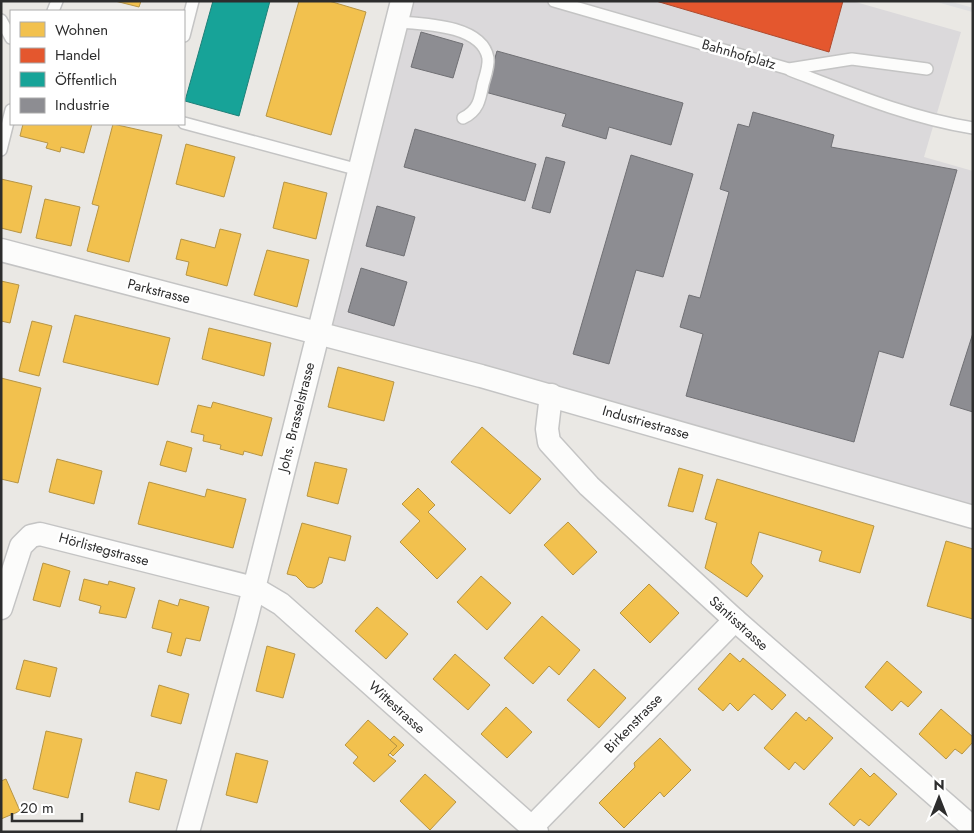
<svg xmlns="http://www.w3.org/2000/svg" width="974" height="833" font-family="Jost,sans-serif">
  <style>
    .industrial { fill: #dbd9db }
    .homes { fill: #f2c14e; stroke: #b79544 }
    .shops { fill: #e4572e; stroke: #ad4a2e }
    .public { fill: #17a398; stroke: #1e8078 }
    .industry { fill: #8d8d92; stroke: #707074 }
    .lines { fill: none; stroke-linecap: round; stroke-linejoin: round }
    .service-casing { stroke: #c4c4c4; stroke-width: 14 }
    .minor-casing { stroke: #c4c4c4; stroke-width: 25 }
    .service { stroke: #fcfcfb; stroke-width: 11 }
    .minor { stroke: #fcfcfb; stroke-width: 22 }
    .rail { stroke: #dfdfe0; stroke-width: 4 }
    .labels { text-anchor: middle; dominant-baseline: central; stroke-width: 5; stroke-linejoin: round; paint-order: stroke }
    .street-label { font-size: 14px; fill: #2d2d2d; stroke: #fff }
  </style>
  <rect width="100%" height="100%" fill="#eae8e4"/>
  <!-- industrial -->
  <polygon class="industrial" points="402,1 852,1 961,32 924,157 973,171 973,517 317,332"/>
  <!-- homes -->
  <g class="homes">
    <polygon points="115,1 141,1 139,7"/>
    <polygon points="299,1 329,1 366,12 331,135 266,116"/>
    <polygon points="23,124 92,124 84,153 61,147 60,152 46,148 48,143 20,136"/>
    <polygon points="113,124 162,135 129,262 87,251 99,206 92,204"/>
    <polygon points="186,144 235,157 224,197 176,184"/>
    <polygon points="1,179 32,186 21,233 1,228"/>
    <polygon points="284,182 327,193 316,239 273,228"/>
    <polygon points="45,199 80,207 71,246 36,238"/>
    <polygon points="220,229 241,234 227,286 186,275 189,262 176,259 181,239 215,248"/>
    <polygon points="267,250 309,260 297,307 254,295"/>
    <polygon points="1,281 19,285 10,323 1,321"/>
    <polygon points="75,315 170,338 158,385 63,362"/>
    <polygon points="32,321 52,326 39,376 19,371"/>
    <polygon points="209,328 271,343 264,376 202,359"/>
    <polygon points="338,367 394,382 384,421 328,407"/>
    <polygon points="1,378 41,388 18,483 1,479"/>
    <polygon points="213,402 272,418 262,456 244,451 243,455 220,449 221,445 203,441 204,435 191,432 198,405 211,408"/>
    <polygon points="482,427 541,479 510,514 451,462"/>
    <polygon points="167,441 192,448 186,472 160,465"/>
    <polygon points="57,459 102,471 94,504 49,492"/>
    <polygon points="315,462 347,469 338,504 307,496"/>
    <polygon points="679,468 703,475 693,512 668,506"/>
    <polygon points="717,479 874,526 860,573 819,561 822,551 759,532 751,563 763,576 747,597 705,568 717,523 705,519"/>
    <polygon points="149,482 205,497 207,489 246,499 233,548 138,524"/>
    <polygon points="418,488 435,505 428,512 466,549 437,579 400,542 420,521 402,504"/>
    <polygon points="568,522 597,552 573,575 544,545"/>
    <polygon points="302,523 351,536 345,561 329,557 322,583 314,588 307,587 296,576 287,574"/>
    <polygon points="946,541 973,549 973,619 927,606"/>
    <polygon points="43,563 70,571 60,607 33,600"/>
    <polygon points="481,576 511,603 487,630 457,602"/>
    <polygon points="84,579 108,585 109,581 135,588 126,618 99,613 101,606 79,600"/>
    <polygon points="649,584 679,613 650,643 620,613"/>
    <polygon points="180,599 209,607 200,641 186,638 181,656 167,652 172,633 152,628 159,600 178,606"/>
    <polygon points="377,607 408,634 386,659 355,631"/>
    <polygon points="542,616 580,650 559,675 549,666 533,684 504,658"/>
    <polygon points="267,646 295,654 283,698 256,691"/>
    <polygon points="730,653 740,662 743,658 786,695 772,710 754,694 738,711 730,703 723,711 698,689"/>
    <polygon points="455,654 490,685 468,710 433,679"/>
    <polygon points="24,660 57,668 50,697 16,689"/>
    <polygon points="887,661 922,692 908,707 901,701 892,711 865,687"/>
    <polygon points="594,669 626,698 599,728 567,700"/>
    <polygon points="159,685 189,694 181,724 151,716"/>
    <polygon points="506,707 532,732 507,758 481,734"/>
    <polygon points="941,709 973,737 973,742 962,754 955,749 946,759 919,734"/>
    <polygon points="796,712 806,721 809,717 833,738 804,770 795,762 789,770 764,748"/>
    <polygon points="368,720 397,746 388,755 396,761 374,782 353,763 358,757 345,745"/>
    <polygon points="46,731 82,739 68,798 33,789"/>
    <polygon points="394,736 404,745 393,756 390,753 397,746 390,740"/>
    <polygon points="660,738 691,770 664,797 660,792 624,828 599,803 635,767 634,763"/>
    <polygon points="236,753 268,761 257,803 226,795"/>
    <polygon points="861,768 870,777 874,773 897,794 869,826 860,819 854,826 829,804"/>
    <polygon points="136,772 167,780 159,810 129,802"/>
    <polygon points="425,774 456,802 430,830 400,801"/>
    <polygon points="6,779 20,811 1,819 1,781"/>
  </g>
  <!-- shops -->
  <polygon class="shops" points="656,1 843,1 829,52"/>
  <!-- public -->
  <polygon class="public" points="213,1 270,1 239,116 185,101"/>
  <!-- industry -->
  <g class="industry">
    <polygon points="421,32 463,44 453,78 411,67"/>
    <polygon points="497,51 683,103 671,145 609,127 606,139 562,126 566,114 485,92"/>
    <polygon points="753,112 834,135 831,147 957,170 903,358 879,351 854,442 686,396 703,334 680,327 689,295 700,298 729,192 720,189 738,124 749,127"/>
    <polygon points="415,129 536,164 525,201 404,167"/>
    <polygon points="631,155 693,174 663,277 636,270 609,364 573,354"/>
    <polygon points="546,157 565,162 550,213 532,208"/>
    <polygon points="377,206 415,217 404,256 366,246"/>
    <polygon points="361,268 407,282 394,326 348,312"/>
    <polygon points="973,333 973,412 950,405"/>
  </g>
  <g class="lines">
    <!-- service casing -->
    <g class="service-casing">
      <g id="service">
        <polyline points="554,1 789,69 852,59 927,69"/>
        <polyline points="53,11 57,1"/>
        <polyline points="1,20 11,38"/>
        <path d="M 398,22 C 424,24 482,25 488,58 C 489,66 485,77 483,84 C 480,100 478,111 463,118"/>
        <polyline points="184,36 193,1"/>
        <path d="M 790,70 C 850,93 910,118 973,128"/>
        <polyline points="184,123 359,170"/>
        <polyline points="1,150 11,110"/>
      </g>
    </g>
    <!-- minor casing -->
    <g class="minor-casing">
      <g id="minor">
        <polyline points="1,250 481,376 973,517"/>
        <polyline points="551,395 547,429 549,442 589,486 735,620 973,828"/>
        <polyline points="1,608 21,546 31,536 40,534 254,588 281,604 537,832"/>
        <polyline points="532,827 735,620"/>
        <polyline points="188,832 246,620 402,1"/>
      </g>
    </g>
    <!-- service -->
    <use href="#service" class="service"/>
    <!-- minor -->
    <use href="#minor" class="minor"/>
    <!-- rail -->
    <polyline class="rail" points="941,1 973,10"/>
  </g>
  <g class="labels">
    <!-- street labels -->
    <g class="street-label">
      <text transform="translate(739 54) rotate(16)">Bahnhofplatz</text>
      <text transform="translate(159 291) rotate(14)">Parkstrasse</text>
      <text transform="translate(296 417) rotate(-76)">Johs. Brasselstrasse</text>
      <text transform="translate(646 422) rotate(16)">Industriestrasse</text>
      <text transform="translate(104 549) rotate(15)">Hörlistegstrasse</text>
      <text transform="translate(739 623) rotate(42)">Säntisstrasse</text>
      <text transform="translate(397 707) rotate(42)">Wittestrasse</text>
      <text transform="translate(633 723) rotate(-46)">Birkenstrasse</text>
    </g>
  </g>
  <!-- border -->
  <rect width="974" height="833" fill="none" stroke="#2d2d2d" stroke-width="5"/>
  <!-- legend -->
  <rect x="10" y="10" width="175" height="115" fill="#ffffff" stroke="#ababab"/>
  <rect x="20" y="22" width="25" height="15" fill="#f2c14e" stroke="#ababab"/>
  <text x="55" y="35" font-size="15" fill="#2d2d2d">Wohnen</text>
  <rect x="20" y="48" width="25" height="15" fill="#e4572e" stroke="#ababab"/>
  <text x="55" y="60" font-size="15" fill="#2d2d2d">Handel</text>
  <rect x="20" y="72" width="25" height="15" fill="#17a398" stroke="#ababab"/>
  <text x="55" y="85" font-size="15" fill="#2d2d2d">Öffentlich</text>
  <rect x="20" y="98" width="25" height="15" fill="#8d8d92" stroke="#ababab"/>
  <text x="55" y="110" font-size="15" fill="#2d2d2d">Industrie</text>
  <!-- north arrow -->
  <g transform="translate(939 798)" stroke="#ffffff" stroke-width="4" paint-order="stroke">
  <path d="M0-4L9 19L0 12L-9 19Z" fill="#2d2d2d"/>
  <text y="-8" font-size="14" font-weight="bold" text-anchor="middle" fill="#2d2d2d">N</text>
  </g>
  <!-- scale -->
  <path d="M12 813v8h70v-8" fill="none" stroke="#2d2d2d" stroke-width="2.5"/>
  <text x="20" y="813" font-size="15" fill="#2d2d2d" stroke="#ffffff" stroke-width="4" paint-order="stroke">20 m</text>
</svg>
